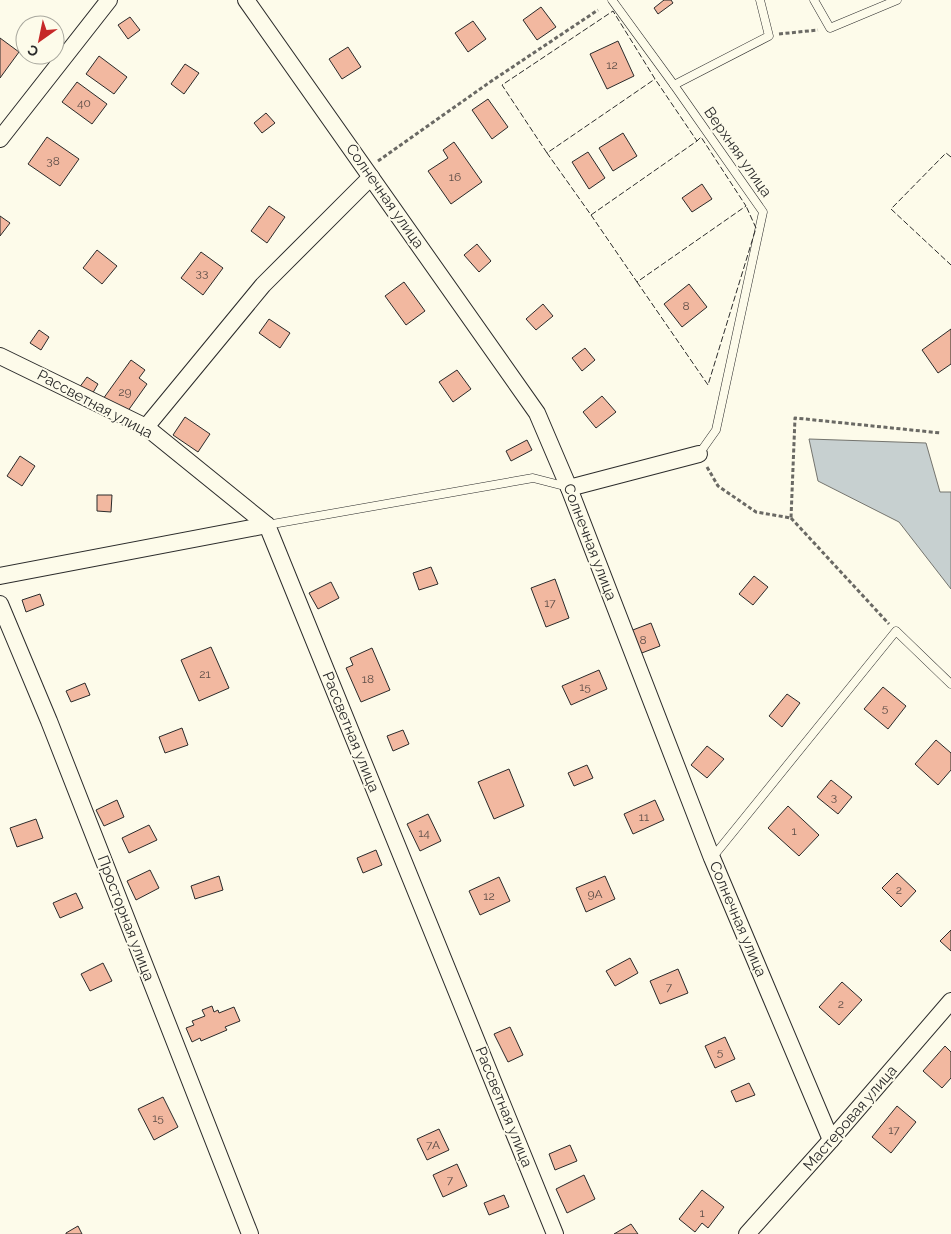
<svg xmlns="http://www.w3.org/2000/svg" width="951" height="1234" font-family="Raleway,sans-serif">
  <style>
    .water { fill: #c7d0d0; stroke: #74746e }
    .building { fill: #f2b8a0; stroke: #2b2b2b }
    .lines { fill: none; stroke-linecap: round; stroke-linejoin: round }
    .service-casing { stroke: #2b2b2b; stroke-width: 9 }
    .minor-casing { stroke: #2b2b2b; stroke-width: 18 }
    .path { stroke: #6a6964; stroke-width: 3; stroke-dasharray: 4 2.5; stroke-linecap: butt }
    .service { stroke: #fdfbea; stroke-width: 8 }
    .minor { stroke: #fdfbea; stroke-width: 16 }
    .fence { stroke: #2b2b2b; stroke-width: 1; stroke-dasharray: 6 2.5; stroke-linecap: butt }
    .labels { text-anchor: middle; dominant-baseline: central; stroke-width: 4; stroke-linejoin: round; paint-order: stroke }
    .number-label { font-size: 12px; fill: #5d4e48 }
    .street-label { font-size: 15px; fill: #2b2b2b; stroke: #fdfbea }
  </style>
  <rect width="100%" height="100%" fill="#fdfbea"/>
  <!-- water -->
  <polygon class="water" points="809,439 926,443 940,492 951,492 951,589 899,522 818,481"/>
  <!-- building -->
  <g class="building">
    <polygon points="664,0 671,0 673,3 658,14 654,8"/>
    <polygon points="541,7 556,27 537,40 523,20"/>
    <polygon points="130,17 140,30 128,39 118,25"/>
    <polygon points="473,21 486,39 468,52 455,33"/>
    <polygon points="0,38 19,52 0,78"/>
    <polygon points="618,41 634,76 607,89 590,54"/>
    <polygon points="348,47 361,67 342,79 329,59"/>
    <polygon points="99,56 127,77 114,94 86,74"/>
    <polygon points="185,64 199,73 184,94 171,84"/>
    <polygon points="77,82 107,104 92,124 62,102"/>
    <polygon points="488,99 508,127 492,139 472,110"/>
    <polygon points="266,113 275,123 262,133 254,123"/>
    <polygon points="623,133 637,156 613,171 599,148"/>
    <polygon points="47,137 79,159 60,186 28,164"/>
    <polygon points="454,142 482,182 451,204 428,171 448,158 443,150"/>
    <polygon points="588,152 605,178 589,189 572,162"/>
    <polygon points="702,184 712,199 692,212 682,198"/>
    <polygon points="269,206 285,217 267,243 251,231"/>
    <polygon points="0,216 10,223 0,236"/>
    <polygon points="477,244 491,261 479,272 464,255"/>
    <polygon points="97,250 117,266 102,284 83,268"/>
    <polygon points="201,252 223,268 203,295 181,278"/>
    <polygon points="404,282 425,311 406,325 385,296"/>
    <polygon points="689,284 707,307 682,327 664,304"/>
    <polygon points="543,304 553,316 536,330 526,319"/>
    <polygon points="269,319 290,333 280,348 259,333"/>
    <polygon points="951,329 951,364 938,373 922,350"/>
    <polygon points="39,330 49,337 41,350 30,343"/>
    <polygon points="585,348 595,360 582,371 572,358"/>
    <polygon points="131,360 145,370 139,378 147,384 125,415 103,399"/>
    <polygon points="457,370 471,389 453,402 439,382"/>
    <polygon points="87,377 98,384 91,396 79,388"/>
    <polygon points="602,396 616,412 596,428 583,412"/>
    <polygon points="185,417 210,434 198,452 173,435"/>
    <polygon points="527,440 532,450 511,461 506,451"/>
    <polygon points="20,456 35,466 22,486 7,476"/>
    <polygon points="97,495 112,495 111,512 97,511"/>
    <polygon points="431,567 438,584 419,590 413,573"/>
    <polygon points="754,576 768,587 753,605 739,594"/>
    <polygon points="555,579 569,618 546,627 531,588"/>
    <polygon points="331,582 339,598 318,609 309,593"/>
    <polygon points="40,594 44,605 26,612 22,600"/>
    <polygon points="651,623 660,646 634,656 625,633"/>
    <polygon points="211,647 229,688 199,701 181,660"/>
    <polygon points="372,648 390,690 361,702 346,668 353,665 350,658"/>
    <polygon points="599,670 607,689 571,705 562,686"/>
    <polygon points="85,683 90,695 71,702 66,691"/>
    <polygon points="883,687 906,706 888,729 864,709"/>
    <polygon points="787,694 800,703 782,727 769,716"/>
    <polygon points="182,728 188,745 165,753 159,737"/>
    <polygon points="403,730 409,744 393,751 387,736"/>
    <polygon points="936,740 951,753 951,770 938,785 915,764"/>
    <polygon points="707,746 724,759 707,778 691,765"/>
    <polygon points="587,765 593,778 574,786 568,773"/>
    <polygon points="509,769 524,806 494,819 478,782"/>
    <polygon points="831,780 852,797 838,814 817,797"/>
    <polygon points="117,800 124,817 104,826 96,810"/>
    <polygon points="655,800 664,820 633,834 624,814"/>
    <polygon points="788,806 819,835 799,856 768,828"/>
    <polygon points="428,814 441,841 420,851 407,824"/>
    <polygon points="36,819 43,838 17,847 10,828"/>
    <polygon points="149,825 157,840 129,853 122,838"/>
    <polygon points="376,850 382,865 363,873 357,858"/>
    <polygon points="150,870 159,888 136,900 127,881"/>
    <polygon points="897,873 916,891 901,907 882,888"/>
    <polygon points="219,876 223,890 195,899 191,886"/>
    <polygon points="605,876 615,899 586,912 576,888"/>
    <polygon points="499,877 510,901 480,915 469,891"/>
    <polygon points="76,893 83,908 60,918 53,903"/>
    <polygon points="951,930 951,951 940,941"/>
    <polygon points="630,958 638,973 615,986 606,971"/>
    <polygon points="103,963 112,981 90,991 81,974"/>
    <polygon points="678,969 688,993 660,1004 650,981"/>
    <polygon points="842,982 862,1000 839,1025 819,1007"/>
    <polygon points="212,1006 214,1012 218,1010 219,1013 234,1007 240,1021 225,1027 227,1030 201,1041 200,1038 192,1042 186,1028 194,1025 192,1021 205,1016 202,1010"/>
    <polygon points="510,1027 523,1055 508,1062 494,1034"/>
    <polygon points="725,1037 735,1059 715,1068 705,1046"/>
    <polygon points="945,1046 951,1052 951,1078 942,1088 923,1071"/>
    <polygon points="749,1083 755,1095 736,1102 731,1091"/>
    <polygon points="163,1097 178,1127 154,1140 138,1109"/>
    <polygon points="897,1106 916,1122 891,1153 872,1137"/>
    <polygon points="439,1129 449,1150 427,1160 417,1139"/>
    <polygon points="570,1145 577,1161 555,1170 549,1154"/>
    <polygon points="457,1164 467,1186 443,1197 433,1175"/>
    <polygon points="584,1175 595,1199 567,1213 556,1189"/>
    <polygon points="702,1190 724,1207 708,1228 702,1223 695,1232 679,1219"/>
    <polygon points="504,1195 509,1207 489,1215 484,1203"/>
    <polygon points="631,1224 638,1234 614,1234"/>
    <polygon points="78,1226 82,1234 66,1234 66,1233"/>
  </g>
  <g class="lines">
    <!-- service casing -->
    <g class="service-casing">
      <g id="service">
        <polyline points="612,0 674,85 763,212 716,430 699,454"/>
        <polyline points="814,0 830,28 897,0"/>
        <polyline points="674,85 769,36 760,0"/>
        <polyline points="267,525 533,478 568,487"/>
        <polyline points="712,858 896,631 951,684"/>
      </g>
    </g>
    <!-- minor casing -->
    <g class="minor-casing">
      <g id="minor">
        <polyline points="246,0 537,413 569,488 712,858 831,1140"/>
        <polyline points="0,139 109,0"/>
        <polyline points="0,356 146,427 267,525 555,1234"/>
        <polyline points="146,427 263,285 371,177"/>
        <polyline points="569,488 699,454"/>
        <polyline points="0,576 267,525"/>
        <polyline points="0,604 49,721 250,1234"/>
        <polyline points="747,1234 831,1140 951,1001"/>
      </g>
    </g>
    <!-- path -->
    <g class="path">
      <polyline points="779,34 818,30"/>
      <polyline points="378,161 493,80 598,10"/>
      <polyline points="707,467 718,486 756,512 791,518 795,418 941,433"/>
      <polyline points="791,518 889,624"/>
    </g>
    <!-- service -->
    <use href="#service" class="service"/>
    <!-- minor -->
    <use href="#minor" class="minor"/>
    <!-- fence -->
    <g class="fence">
      <polyline points="547,153 502,85 613,11 655,79 697,141 591,215 547,153 655,79"/>
      <polyline points="951,157 946,153 891,209 951,265"/>
      <polyline points="591,215 637,282 746,206 701,137 697,141"/>
      <polyline points="637,282 708,385 756,228 746,206"/>
    </g>
  </g>
  <g class="labels">
    <!-- number labels -->
    <g class="number-label">
      <text x="612" y="65">12</text>
      <text x="84" y="103">40</text>
      <text x="53" y="161">38</text>
      <text x="455" y="177">16</text>
      <text x="202" y="273">33</text>
      <text x="686" y="306">8</text>
      <text x="125" y="392">29</text>
      <text x="550" y="603">17</text>
      <text x="643" y="640">8</text>
      <text x="205" y="674">21</text>
      <text x="368" y="679">18</text>
      <text x="585" y="687">15</text>
      <text x="885" y="708">5</text>
      <text x="834" y="797">3</text>
      <text x="644" y="817">11</text>
      <text x="794" y="831">1</text>
      <text x="424" y="833">14</text>
      <text x="899" y="890">2</text>
      <text x="595" y="894">9А</text>
      <text x="489" y="896">12</text>
      <text x="669" y="987">7</text>
      <text x="841" y="1004">2</text>
      <text x="720" y="1052">5</text>
      <text x="158" y="1118">15</text>
      <text x="894" y="1130">17</text>
      <text x="433" y="1145">7А</text>
      <text x="450" y="1180">7</text>
      <text x="702" y="1213">1</text>
    </g>
    <!-- street labels -->
    <g class="street-label">
      <text transform="translate(738 152) rotate(55)">Верхняя улица</text>
      <text transform="translate(385 196) rotate(55)">Солнечная улица</text>
      <text transform="translate(95 404) rotate(28)">Рассветная улица</text>
      <text transform="translate(590 542) rotate(69)">Солнечная улица</text>
      <text transform="translate(351 732) rotate(68)">Рассветная улица</text>
      <text transform="translate(126 918) rotate(69)">Просторная улица</text>
      <text transform="translate(738 919) rotate(67)">Солнечная улица</text>
      <text transform="translate(504 1107) rotate(68)">Рассветная улица</text>
      <text transform="translate(850 1118) rotate(-49)">Мастеровая улица</text>
    </g>
  </g>
  <!-- north arrow -->
  <g transform="translate(40 40) rotate(213)"><circle r="24" fill="#fdfbea" stroke="#a9a89e"/>
  <path d="M0-4L9 19L0 12L-9 19Z" fill="#c62828"/>
  <text y="-8" font-size="14" font-weight="bold" text-anchor="middle" fill="#2b2b2b">С</text>
  </g>
</svg>
